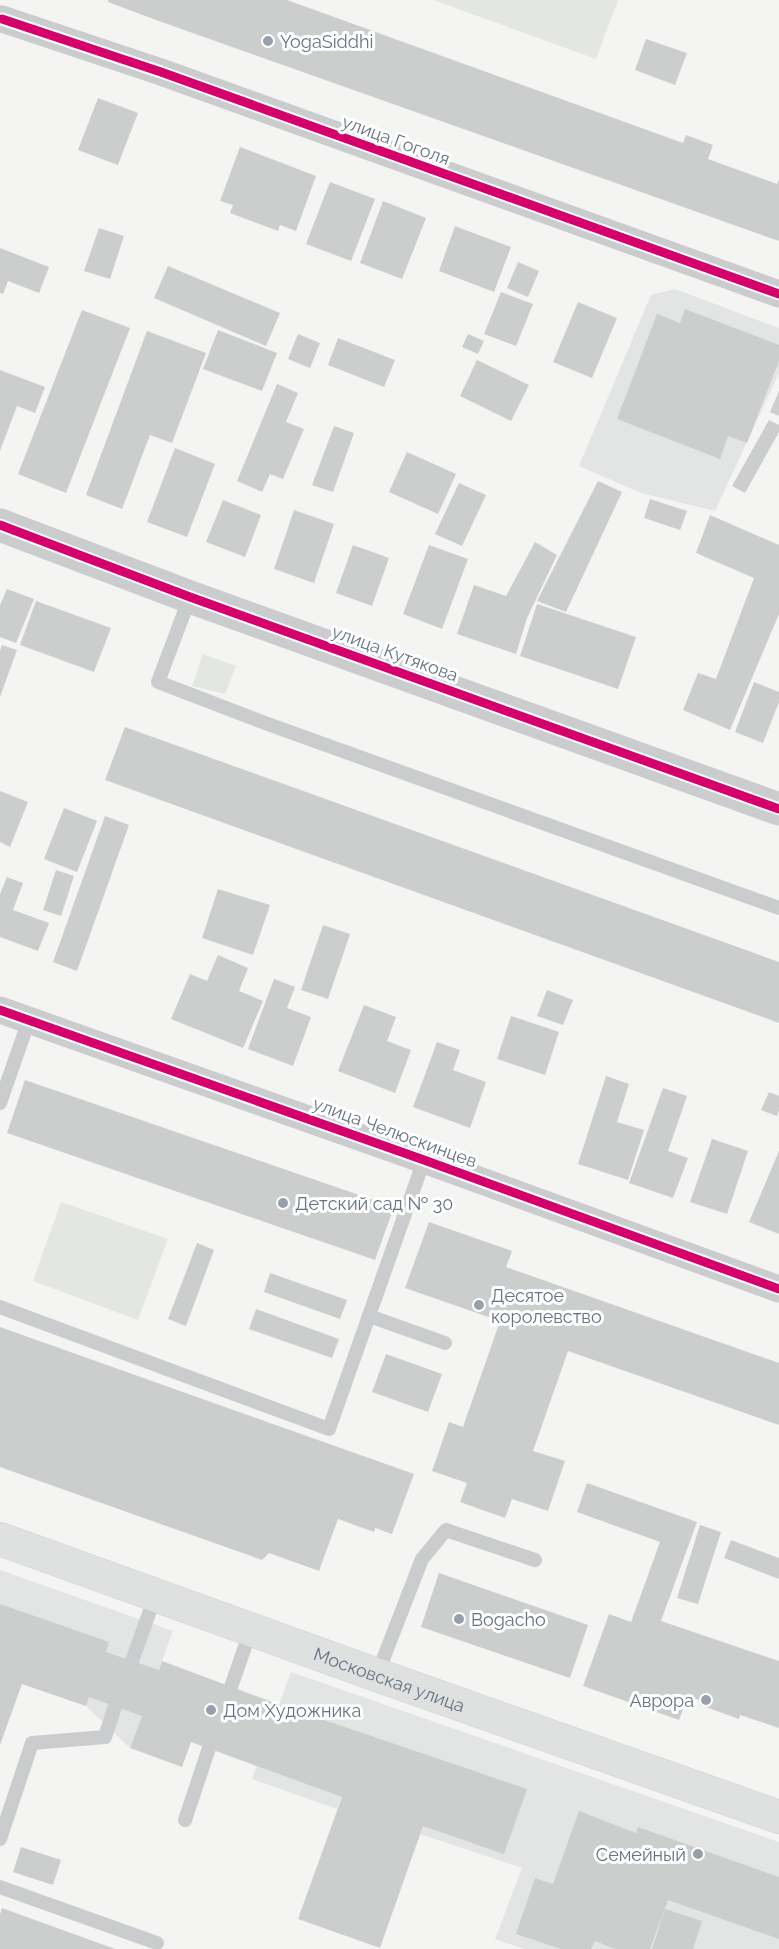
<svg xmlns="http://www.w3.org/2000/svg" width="779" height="1949" font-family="Raleway,sans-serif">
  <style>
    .built { fill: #e3e4e4 }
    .green { fill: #e4e7e1 }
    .building { fill: #cccece }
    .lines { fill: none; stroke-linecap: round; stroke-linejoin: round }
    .secondary-casing { stroke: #d0d1d1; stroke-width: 34 }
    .service { stroke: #cacccd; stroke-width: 14 }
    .minor { stroke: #cacccd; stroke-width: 27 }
    .tertiary { stroke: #cacccd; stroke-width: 33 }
    .secondary { stroke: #dfe0e0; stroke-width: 33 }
    .cycleway-casing { stroke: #fff; stroke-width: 13 }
    .cycleway { stroke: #d6006c; stroke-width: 9 }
    .poi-dot { fill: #98a1a9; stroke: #fff; stroke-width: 2 }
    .labels { text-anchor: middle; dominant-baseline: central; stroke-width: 6; stroke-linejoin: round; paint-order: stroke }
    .poi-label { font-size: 18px; fill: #667481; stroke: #fff; text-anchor: start }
    .street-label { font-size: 18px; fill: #667481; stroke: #fff }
  </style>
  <rect width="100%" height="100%" fill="#f4f4f3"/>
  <!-- built -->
  <g class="built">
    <polygon points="675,289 779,328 779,373 715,511 641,493 579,466 651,295"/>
    <polygon points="0,1570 173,1631 130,1748 86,1706 22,1684 0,1644"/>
    <polygon points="291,1672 779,1842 779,1949 524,1949 495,1939 522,1868 420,1834 433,1797 352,1768 337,1809 252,1779"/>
  </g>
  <!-- green -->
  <g class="green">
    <polygon points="433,0 618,0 596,59"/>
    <polygon points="203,654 236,666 225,694 192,686"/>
    <polygon points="61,1202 168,1239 138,1320 33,1281"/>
  </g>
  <!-- building -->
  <g class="building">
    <polygon points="108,0 287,0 683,143 686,135 713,145 708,159 777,184 779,179 779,241 156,20 108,2"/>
    <polygon points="646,39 687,53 675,85 635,70"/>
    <polygon points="98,98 138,113 118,165 78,150"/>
    <polygon points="240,147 316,176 296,231 280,225 278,231 230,213 233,205 220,201"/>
    <polygon points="330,182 375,199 351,261 306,244"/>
    <polygon points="383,201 426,218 402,279 360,263"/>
    <polygon points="455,226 511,247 494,292 439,271"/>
    <polygon points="99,228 124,236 110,279 84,271"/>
    <polygon points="0,248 49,267 39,293 8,281 3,294 0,293"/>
    <polygon points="518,262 539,271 528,297 507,288"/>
    <polygon points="168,266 280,313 266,346 154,298"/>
    <polygon points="501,292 533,304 516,346 484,334"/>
    <polygon points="578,302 617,318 592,378 553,362"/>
    <polygon points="685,309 779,345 779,361 747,443 728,436 720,459 617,419 657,314 680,323"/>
    <polygon points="82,310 130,328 66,493 18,474"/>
    <polygon points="218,330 277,353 262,391 203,369"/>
    <polygon points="147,331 206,353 172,443 150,435 122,509 86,495"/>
    <polygon points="298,334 320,343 310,368 288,359"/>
    <polygon points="468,334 484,341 478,354 462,347"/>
    <polygon points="338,338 395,360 384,387 328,365"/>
    <polygon points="477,360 529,385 511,421 460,396"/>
    <polygon points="0,370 45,387 35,413 17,406 0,451"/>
    <polygon points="277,384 298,393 286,422 304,429 283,479 270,474 262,492 237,481"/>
    <polygon points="779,391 779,416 770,412"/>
    <polygon points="769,420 779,425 779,432 745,493 732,486"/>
    <polygon points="334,426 354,433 333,492 312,485"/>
    <polygon points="175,448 215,464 187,537 147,522"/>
    <polygon points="407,452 456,474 438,514 389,492"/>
    <polygon points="598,481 622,492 566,612 537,601"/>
    <polygon points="459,483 486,495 462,546 435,534"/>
    <polygon points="650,499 687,511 680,530 644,518"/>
    <polygon points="223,500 261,515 245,557 206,542"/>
    <polygon points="294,510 334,524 314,583 274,569"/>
    <polygon points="710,515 779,545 779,614 730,730 683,710 698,673 716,679 754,578 696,553"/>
    <polygon points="535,542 557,555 527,618 516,654 457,634 474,585 506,596"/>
    <polygon points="353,545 389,558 372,606 336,593"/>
    <polygon points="429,545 468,559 442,629 403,614"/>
    <polygon points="7,589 34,599 16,643 0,637 0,605"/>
    <polygon points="36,601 111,628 94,672 20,645"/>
    <polygon points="537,604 636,637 618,689 520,656"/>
    <polygon points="2,645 17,650 0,697 0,651"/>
    <polygon points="754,682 779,692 779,702 763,743 735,732"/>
    <polygon points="125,727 779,962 779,1023 105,780"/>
    <polygon points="0,791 28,802 10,847 0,842"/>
    <polygon points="64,808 97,821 77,872 44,859"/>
    <polygon points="105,816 129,825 77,971 53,962"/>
    <polygon points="56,870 74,876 61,916 43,910"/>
    <polygon points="7,877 23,883 13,910 49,923 38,951 0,937 0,894"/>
    <polygon points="218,889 270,905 253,955 202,938"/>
    <polygon points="323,925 350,934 328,999 301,990"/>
    <polygon points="218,955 248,968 239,991 263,1001 243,1048 171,1019 190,974 207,981"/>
    <polygon points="274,979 295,987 287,1008 311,1017 293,1066 248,1049"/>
    <polygon points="547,990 573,1000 563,1025 537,1016"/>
    <polygon points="364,1005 396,1017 387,1041 411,1050 395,1093 338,1071"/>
    <polygon points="511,1016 559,1032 545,1075 497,1059"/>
    <polygon points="437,1042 460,1050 453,1070 486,1082 470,1128 413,1107"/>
    <polygon points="606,1076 629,1084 617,1122 644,1130 628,1180 578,1164"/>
    <polygon points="25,1080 394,1207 375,1260 7,1133"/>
    <polygon points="663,1088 687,1096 668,1151 688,1158 673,1198 629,1183"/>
    <polygon points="769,1092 779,1096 779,1110 777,1116 761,1110"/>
    <polygon points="712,1139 748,1151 727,1214 690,1202"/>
    <polygon points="779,1151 779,1234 749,1222"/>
    <polygon points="429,1222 512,1251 506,1267 779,1363 779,1425 568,1351 533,1451 565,1461 548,1511 512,1499 505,1518 460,1502 467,1483 432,1471 449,1422 463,1427 500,1321 405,1288"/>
    <polygon points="197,1243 214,1250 186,1326 168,1319"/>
    <polygon points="270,1273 347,1300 340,1319 264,1292"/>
    <polygon points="256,1309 339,1339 332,1358 249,1329"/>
    <polygon points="0,1327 414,1474 392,1534 375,1528 374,1532 338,1519 319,1571 269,1553 262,1560 0,1467"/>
    <polygon points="386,1354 442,1374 428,1412 372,1392"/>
    <polygon points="587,1483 697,1522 661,1621 779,1661 779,1728 740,1715 739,1719 700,1705 702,1701 688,1696 679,1720 583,1686 609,1614 631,1622 660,1542 577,1512"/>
    <polygon points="700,1525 721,1532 698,1604 677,1598"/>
    <polygon points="731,1540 779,1558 779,1579 724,1558"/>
    <polygon points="439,1573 588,1625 570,1678 421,1627"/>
    <polygon points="0,1604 109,1642 106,1652 159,1670 162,1661 280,1705 527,1789 504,1854 423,1826 380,1948 298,1919 342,1797 191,1742 182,1767 130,1748 142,1716 89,1697 86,1706 22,1684 0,1745"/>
    <polygon points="579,1811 636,1833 638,1827 779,1877 779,1939 668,1900 650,1949 615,1949 595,1941 591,1949 561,1949 516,1934 535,1878 553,1884"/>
    <polygon points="21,1847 61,1860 53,1885 13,1872"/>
    <polygon points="2,1908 115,1949 0,1949 0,1914"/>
    <polygon points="665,1909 702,1921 693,1949 652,1949"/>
  </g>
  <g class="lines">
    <!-- secondary casing -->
    <g class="secondary-casing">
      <g id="secondary">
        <path id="s1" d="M 0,1539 L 377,1675 L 779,1817"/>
      </g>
    </g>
    <!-- service -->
    <g class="service">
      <polyline points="190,597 158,682 265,723 779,908"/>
      <polyline points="0,1103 29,1020"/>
      <polyline points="0,1307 329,1429 424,1160"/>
      <polyline points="369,1316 445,1343"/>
      <polyline points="132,1661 156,1594"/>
      <polyline points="377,1675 422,1559 446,1530 535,1560"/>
      <polyline points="231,1687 251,1629"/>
      <polyline points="185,1820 209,1748"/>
      <polyline points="0,1839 32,1743 105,1737 115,1706"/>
      <polyline points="0,1887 157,1943"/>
    </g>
    <!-- minor -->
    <g class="minor">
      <polyline points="2,19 161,72 779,294"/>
      <polyline points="0,1010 424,1160 779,1289"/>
    </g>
    <!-- tertiary -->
    <polyline class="tertiary" points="0,525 190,597 779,809"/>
    <!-- secondary -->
    <use href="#secondary" class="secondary"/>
    <!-- cycleway casing -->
    <g class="cycleway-casing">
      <g id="cycleway">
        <polyline points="2,19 161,72 779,294"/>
        <polyline points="0,525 190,597 779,809"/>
        <polyline points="0,1010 424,1160 779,1289"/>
      </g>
    </g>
    <!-- cycleway -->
    <use href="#cycleway" class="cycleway"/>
  </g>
  <!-- markers -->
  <g class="poi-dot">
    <circle cx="268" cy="41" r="6"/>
    <circle cx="283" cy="1203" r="6"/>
    <circle cx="479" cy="1305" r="6"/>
    <circle cx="459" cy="1619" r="6"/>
    <circle cx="706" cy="1700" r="6"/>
    <circle cx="211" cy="1710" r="6"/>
    <circle cx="698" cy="1854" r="6"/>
  </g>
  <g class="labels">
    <!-- poi labels -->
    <g class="poi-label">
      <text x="280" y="41">YogaSiddhi</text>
      <text x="295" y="1203">Детский сад № 30</text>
      <text x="491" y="1295">Десятое<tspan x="491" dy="21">королевство</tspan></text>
      <text x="471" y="1619">Bogacho</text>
      <text x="694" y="1700" text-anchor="end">Аврора</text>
      <text x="223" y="1710">Дом Художника</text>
      <text x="686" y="1854" text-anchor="end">Семейный</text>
    </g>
    <!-- street labels -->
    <g class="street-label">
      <text transform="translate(396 140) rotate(20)">улица Гоголя</text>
      <text transform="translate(395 653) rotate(20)">улица Кутякова</text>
      <text transform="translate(395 1132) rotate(20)">улица Челюскинцев</text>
      <text stroke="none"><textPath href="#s1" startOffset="414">Московская улица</textPath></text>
    </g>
  </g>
</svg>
